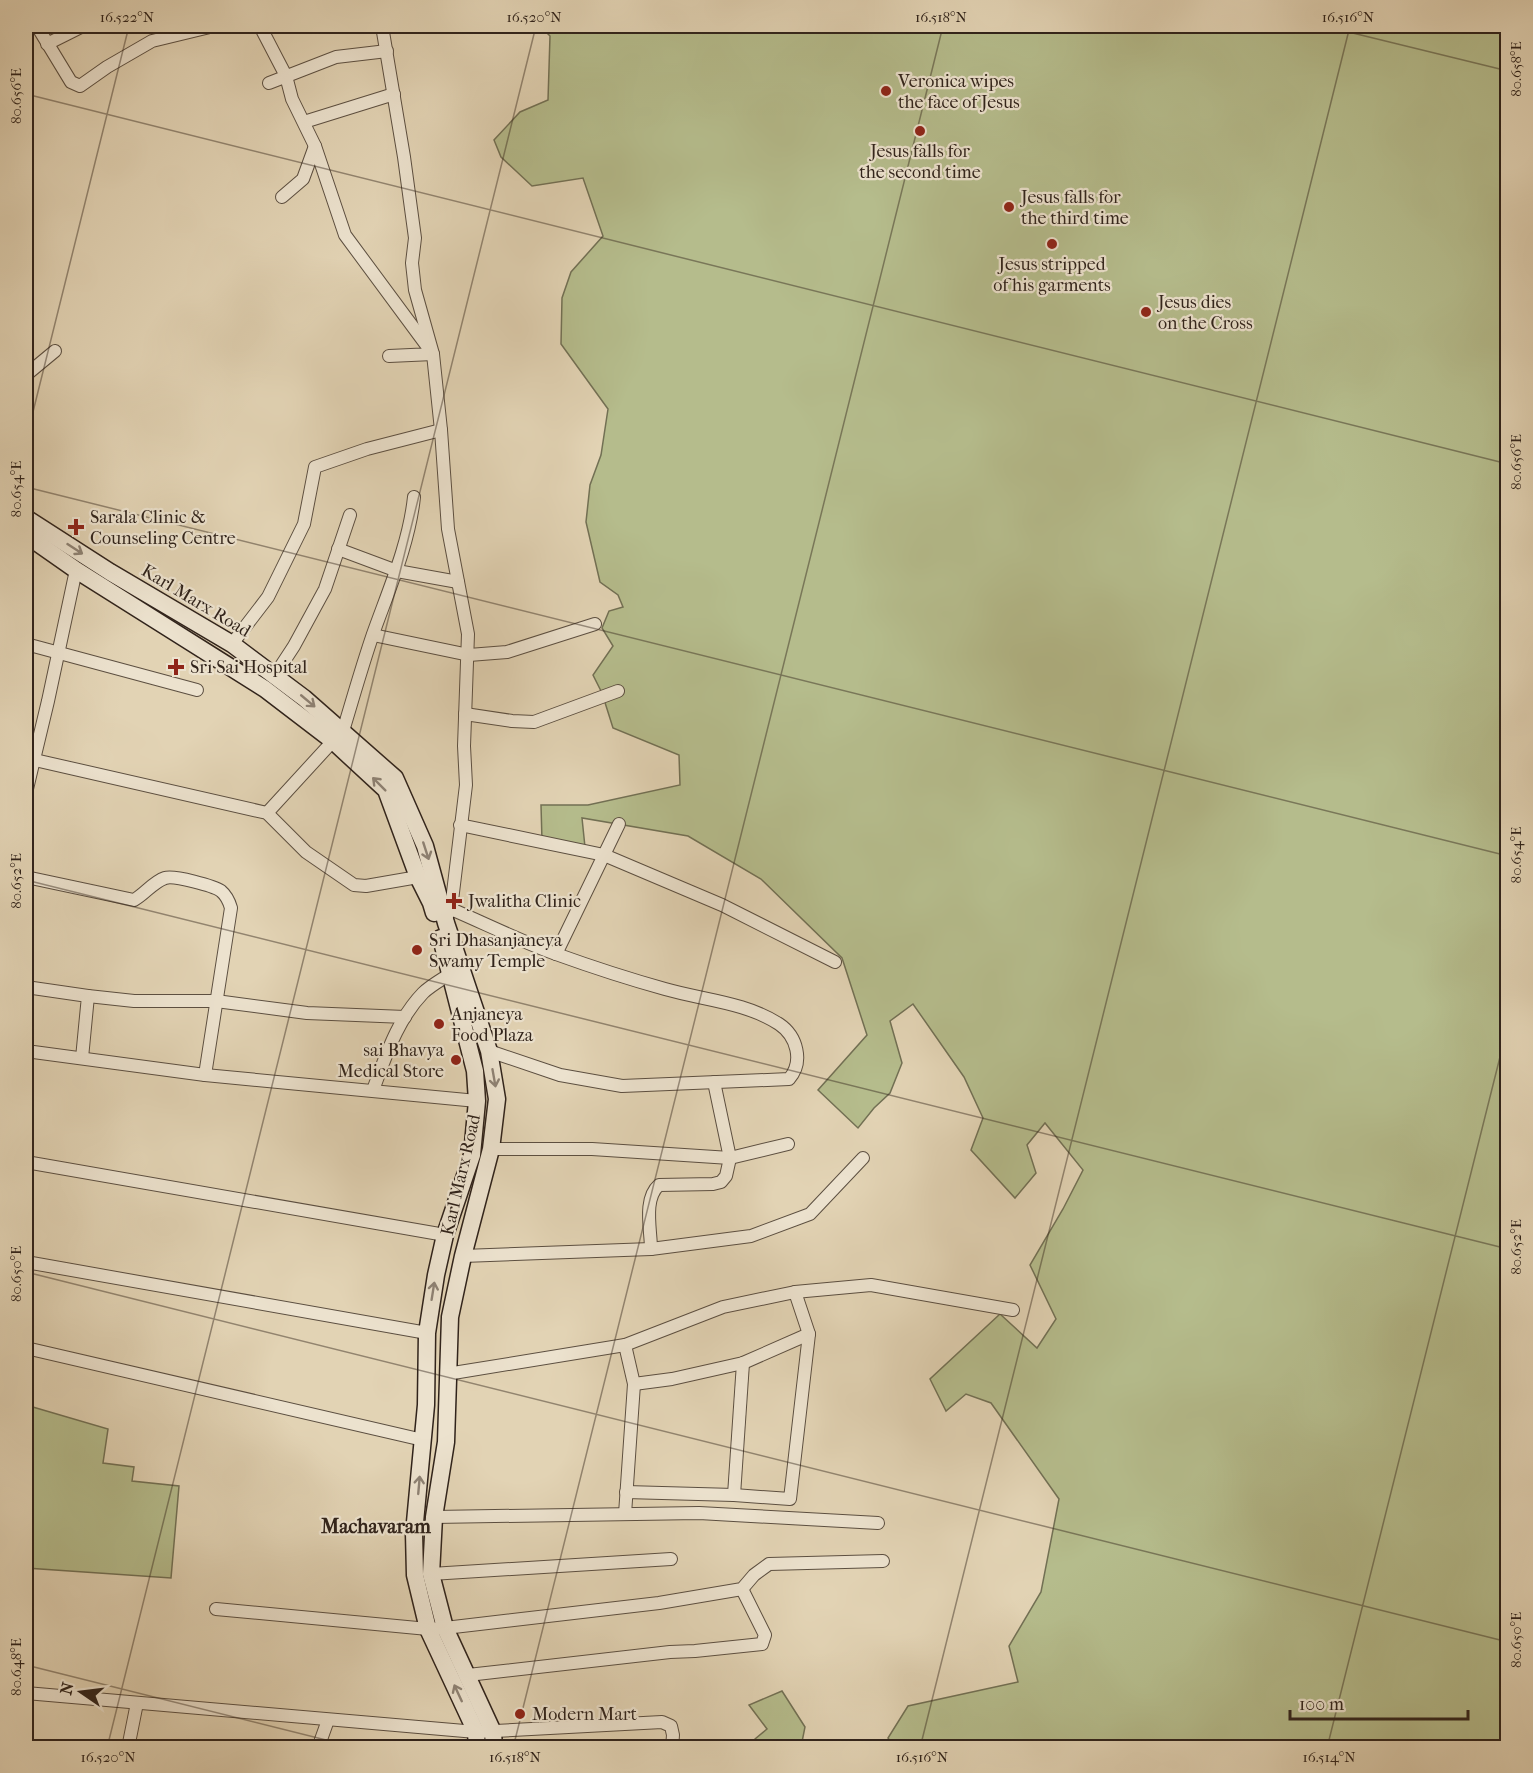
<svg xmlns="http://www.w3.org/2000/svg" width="1533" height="1773" font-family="'IM FELL French Canon',serif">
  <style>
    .green { fill: #b5bc8c; stroke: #727054; stroke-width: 1.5 }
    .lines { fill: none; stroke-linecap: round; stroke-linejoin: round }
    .street-casing { stroke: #5c4f41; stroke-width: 14 }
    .secondary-casing { stroke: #30231b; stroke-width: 19 }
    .street { stroke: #ece2ce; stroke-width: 12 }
    .secondary { stroke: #ece2ce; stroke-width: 16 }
    .oneway { stroke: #8e8274 }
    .ticks { fill: none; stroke: #30231b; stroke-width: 1.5; stroke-opacity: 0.45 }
    .poi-dot { fill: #8f2418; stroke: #ece2ce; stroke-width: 2 }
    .labels { text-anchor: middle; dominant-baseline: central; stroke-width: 4.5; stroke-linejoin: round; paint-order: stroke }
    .poi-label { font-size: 18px; fill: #30231b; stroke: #ece2ce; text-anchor: start }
    .street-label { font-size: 18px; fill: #30231b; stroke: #ece2ce }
    .neighbourhood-label { font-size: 20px; font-weight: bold; fill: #30231b; stroke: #ece2ce }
    .neatline { fill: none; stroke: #30231b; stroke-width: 2 }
    .ticks-label { font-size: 15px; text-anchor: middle; fill: #30231b }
  </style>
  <rect width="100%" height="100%" fill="#e2d3b4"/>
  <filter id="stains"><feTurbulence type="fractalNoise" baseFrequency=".00333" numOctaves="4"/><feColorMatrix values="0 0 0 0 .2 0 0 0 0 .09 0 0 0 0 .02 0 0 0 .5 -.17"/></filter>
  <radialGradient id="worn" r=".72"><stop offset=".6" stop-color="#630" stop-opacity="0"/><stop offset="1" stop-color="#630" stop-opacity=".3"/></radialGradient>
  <!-- green -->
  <g class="green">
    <polygon points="540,26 1507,26 1507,1747 894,1747 888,1738 908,1706 1018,1682 1009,1646 1041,1592 1059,1499 991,1403 966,1394 946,1411 930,1379 1000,1314 1037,1348 1056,1319 1030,1265 1063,1209 1083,1170 1045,1123 1027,1145 1036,1173 1015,1198 971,1150 983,1118 964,1077 913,1004 890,1021 902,1063 890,1093 874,1108 858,1128 818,1090 867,1035 842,958 761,879 688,836 582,818 585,847 542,841 541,805 588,805 680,785 679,755 613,728 602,693 593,675 613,646 602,628 609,611 623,607 618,595 600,582 586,522 590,485 601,455 608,409 561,344 562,298 571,272 603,236 583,178 532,186 501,157 494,140 520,112 548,100 550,36"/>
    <polygon points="26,1405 108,1429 103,1463 134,1467 132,1481 179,1486 171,1578 26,1568"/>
    <polygon points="782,1691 805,1727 801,1747 750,1747 755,1739 767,1729 749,1705"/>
  </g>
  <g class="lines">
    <!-- street casing -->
    <g class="street-casing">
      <g id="street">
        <polyline points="37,26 71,82 80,86 107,67 152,41 214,26"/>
        <polyline points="260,26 286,76 292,99 315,146 345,235 433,354 389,356"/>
        <polyline points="382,26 404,157 415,238 412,263 415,290 433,354 441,430 448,529 468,634 464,746 466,785 451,909 445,919 446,923"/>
        <polyline points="47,44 83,26"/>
        <polyline points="269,83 336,57 387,51"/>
        <polyline points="304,122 394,94"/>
        <polyline points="282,197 303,179 315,146"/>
        <polyline points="26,375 55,351"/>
        <polyline points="338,549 397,571 458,582"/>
        <polyline points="373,635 469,655 507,652 595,624"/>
        <polyline points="26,644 197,690"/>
        <polyline points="232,644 268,597 304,524 315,467 367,449 441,430"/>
        <polyline points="275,675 294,646 325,589 350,515"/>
        <polyline points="465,714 512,721 534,722 618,691"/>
        <path d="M 343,731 C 353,698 362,666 373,634 C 389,589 409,544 414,497"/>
        <polyline points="26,758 267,813 306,852 354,885 366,886 418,877"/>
        <polyline points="26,793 48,701 76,570"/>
        <polyline points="267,813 333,741"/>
        <polyline points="460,825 604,855 722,905 835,962"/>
        <path d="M 26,877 L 134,900 C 145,894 153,882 165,878 C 174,875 214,886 221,891 C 227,896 229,901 231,908 L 205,1075"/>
        <path d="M 451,909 C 486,924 520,941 556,954 C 592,967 629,979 665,989 C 703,1000 745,1002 779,1024 C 797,1036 804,1062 789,1079 L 622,1086 L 560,1075 L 489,1051"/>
        <polyline points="556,954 619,824"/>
        <polyline points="26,987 88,996 82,1058"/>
        <polyline points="88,996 134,1001 216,1001 307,1013 405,1017"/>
        <polyline points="26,1051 205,1075 477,1101"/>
        <path d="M 373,1090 C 386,1056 397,1020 423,993 C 430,986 441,980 450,974"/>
        <polyline points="491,1149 592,1149 730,1158 788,1144"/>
        <polyline points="26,1162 445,1235"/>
        <path d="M 651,1249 C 651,1230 643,1199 659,1185 L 713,1184 L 721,1182 L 726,1176 L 730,1158 L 714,1082"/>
        <polyline points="463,1256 651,1249 751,1236 810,1214 863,1158"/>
        <polyline points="26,1262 427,1333"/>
        <polyline points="625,1345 634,1384 625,1514"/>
        <polyline points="26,1348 423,1440"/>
        <polyline points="447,1374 625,1345 723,1307 795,1292 871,1285 1013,1310"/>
        <polyline points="634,1384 672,1379 743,1363 809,1334"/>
        <polyline points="626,1492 734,1495 790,1499 809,1334 795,1292"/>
        <polyline points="734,1495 743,1363"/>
        <polyline points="434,1517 699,1513 878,1523"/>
        <polyline points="431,1574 671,1559"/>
        <polyline points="216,1609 428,1629 445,1628 659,1603 742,1589 754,1575 769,1564 883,1561"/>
        <polyline points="468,1675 670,1652 695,1651 762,1644 765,1635 742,1589"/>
        <polyline points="26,1693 476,1732 662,1722 671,1726 673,1735 672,1748"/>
        <polyline points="128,1748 137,1703"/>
        <polyline points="318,1748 328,1720"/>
      </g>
    </g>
    <!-- secondary casing -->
    <g class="secondary-casing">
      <g id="secondary">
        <polyline points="26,518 110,572 232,644 304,698 395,778 425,846 446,923 489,1051 497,1099 491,1149 463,1256 450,1317 446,1442 434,1517 431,1574 445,1628 493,1732 494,1748"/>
        <polyline points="26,535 76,570 265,689 333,741 386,790 418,877 431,903 434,913"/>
        <polyline points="441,938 475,1071 477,1101 472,1155 445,1235 436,1275 427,1333 426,1405 414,1533 415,1575 428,1629 476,1732 477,1748"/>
      </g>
    </g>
    <!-- street -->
    <use href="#street" class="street"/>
    <!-- secondary -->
    <use href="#secondary" class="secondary"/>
  </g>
  <!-- one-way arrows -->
  <defs><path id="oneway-shaft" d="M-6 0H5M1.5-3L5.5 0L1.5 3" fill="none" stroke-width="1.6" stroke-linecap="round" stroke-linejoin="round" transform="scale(1.5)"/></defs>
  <g class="oneway">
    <use href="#oneway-shaft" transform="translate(75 549) rotate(33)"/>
    <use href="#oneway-shaft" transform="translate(308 701) rotate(40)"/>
    <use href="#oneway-shaft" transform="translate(379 784) rotate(-135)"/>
    <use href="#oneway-shaft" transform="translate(426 851) rotate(72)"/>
    <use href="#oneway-shaft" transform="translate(494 1078) rotate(80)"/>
    <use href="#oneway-shaft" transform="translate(433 1291) rotate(-81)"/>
    <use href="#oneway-shaft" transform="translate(419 1485) rotate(-85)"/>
    <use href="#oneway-shaft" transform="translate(458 1693) rotate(-115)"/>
  </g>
  <!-- ticks -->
  <path class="ticks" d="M 1324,26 L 1508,71M 26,94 L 1508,464M 26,440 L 129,26M 26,487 L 1508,856M 26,880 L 1508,1249M 26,1272 L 1508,1642M 26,1665 L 358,1748M 107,1748 L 536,26M 513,1748 L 943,26M 920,1748 L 1350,26M 1327,1748 L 1508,1025"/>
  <!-- markers -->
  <g class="poi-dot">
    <circle cx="886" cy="91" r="6"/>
    <circle cx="920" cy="131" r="6"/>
    <circle cx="1009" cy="207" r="6"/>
    <circle cx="1052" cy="244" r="6"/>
    <circle cx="1146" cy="312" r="6"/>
    <path d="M73 518h6v6h6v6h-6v6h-6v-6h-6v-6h6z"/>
    <path d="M173 658h6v6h6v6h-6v6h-6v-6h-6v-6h6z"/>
    <path d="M451 892h6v6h6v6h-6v6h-6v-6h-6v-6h6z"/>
    <circle cx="417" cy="950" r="6"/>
    <circle cx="439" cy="1024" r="6"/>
    <circle cx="456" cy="1060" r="6"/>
    <circle cx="520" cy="1714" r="6"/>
  </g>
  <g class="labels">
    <!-- poi labels -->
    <g class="poi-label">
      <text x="898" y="81">Veronica wipes<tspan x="898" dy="21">the face of Jesus</tspan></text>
      <text x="920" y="151" text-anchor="middle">Jesus falls for<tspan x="920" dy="21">the second time</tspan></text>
      <text x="1021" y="197">Jesus falls for<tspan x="1021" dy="21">the third time</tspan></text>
      <text x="1052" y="264" text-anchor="middle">Jesus stripped<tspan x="1052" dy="21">of his garments</tspan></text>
      <text x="1158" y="302">Jesus dies<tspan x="1158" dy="21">on the Cross</tspan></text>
      <text x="90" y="517">Sarala Clinic &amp;<tspan x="90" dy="21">Counseling Centre</tspan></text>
      <text x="190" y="667">Sri Sai Hospital</text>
      <text x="468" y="901">Jwalitha Clinic</text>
      <text x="429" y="940">Sri Dhasanjaneya<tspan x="429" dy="21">Swamy Temple</tspan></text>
      <text x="451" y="1014">Anjaneya<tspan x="451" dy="21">Food Plaza</tspan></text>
      <text x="444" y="1050" text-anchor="end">sai Bhavya<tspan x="444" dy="21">Medical Store</tspan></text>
      <text x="532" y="1714">Modern Mart</text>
    </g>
    <!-- street labels -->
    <g class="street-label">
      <text transform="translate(196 601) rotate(31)">Karl Marx Road</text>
      <text transform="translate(461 1175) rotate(-77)">Karl Marx Road</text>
    </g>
    <!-- neighbourhood labels -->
    <g class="neighbourhood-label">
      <text x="376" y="1526">Machavaram</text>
    </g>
  </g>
  <!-- margin -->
  <rect width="1533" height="1773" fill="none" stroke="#e2d3b4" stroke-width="66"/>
  <!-- north arrow -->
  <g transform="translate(81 1692) rotate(284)" stroke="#ece2ce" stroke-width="4.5" paint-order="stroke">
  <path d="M0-4.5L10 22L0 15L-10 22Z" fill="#30231b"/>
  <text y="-9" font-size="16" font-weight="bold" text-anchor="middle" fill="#30231b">N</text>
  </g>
  <!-- scale -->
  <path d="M1290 1710v9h178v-9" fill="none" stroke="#30231b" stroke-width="3"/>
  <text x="1299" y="1710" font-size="18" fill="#30231b" stroke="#ece2ce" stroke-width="4.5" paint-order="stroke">100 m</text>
  <rect x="33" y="33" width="1467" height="1707" class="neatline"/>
  <g class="ticks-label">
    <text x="127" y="22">16.522°N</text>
    <text x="534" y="22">16.520°N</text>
    <text x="941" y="22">16.518°N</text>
    <text x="1348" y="22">16.516°N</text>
    <text transform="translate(1516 69) rotate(-90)" y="5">80.658°E</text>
    <text transform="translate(16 96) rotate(-90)" y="5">80.656°E</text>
    <text transform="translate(1516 462) rotate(-90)" y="5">80.656°E</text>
    <text transform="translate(16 489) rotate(-90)" y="5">80.654°E</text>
    <text transform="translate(1516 855) rotate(-90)" y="5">80.654°E</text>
    <text transform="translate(16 881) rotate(-90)" y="5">80.652°E</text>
    <text transform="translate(1516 1247) rotate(-90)" y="5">80.652°E</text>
    <text transform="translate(16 1274) rotate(-90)" y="5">80.650°E</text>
    <text transform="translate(1516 1640) rotate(-90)" y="5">80.650°E</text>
    <text transform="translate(16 1667) rotate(-90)" y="5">80.648°E</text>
    <text x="108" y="1762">16.520°N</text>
    <text x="515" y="1762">16.518°N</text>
    <text x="922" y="1762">16.516°N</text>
    <text x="1329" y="1762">16.514°N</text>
  </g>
  <rect width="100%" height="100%" filter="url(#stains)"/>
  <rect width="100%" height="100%" fill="url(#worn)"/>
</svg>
